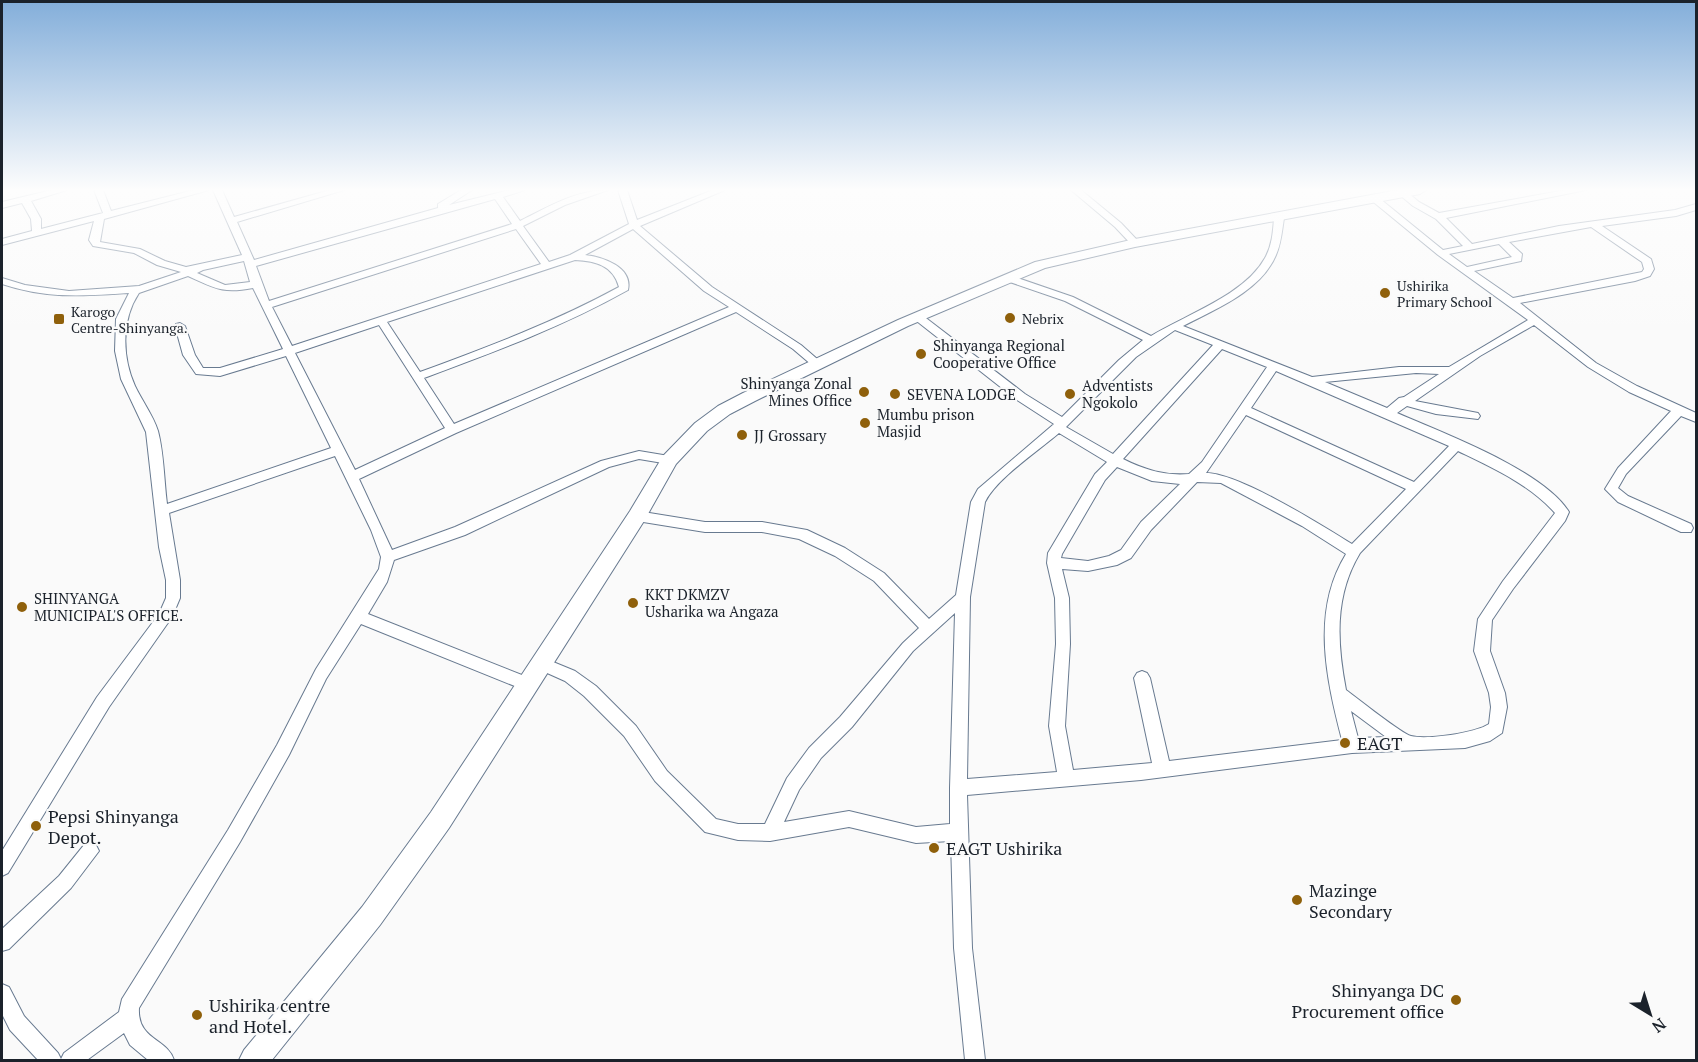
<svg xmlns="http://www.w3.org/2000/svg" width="1698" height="1062" font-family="'PT Serif',serif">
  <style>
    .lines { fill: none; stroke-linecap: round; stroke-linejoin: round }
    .minor-casing { stroke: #687a90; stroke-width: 2 }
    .highway-casing { stroke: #687a90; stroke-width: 2 }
    .minor { fill: #fff; fill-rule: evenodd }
    .highway { fill: #fff; fill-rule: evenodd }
    .poi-dot { fill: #8f600b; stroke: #fafafa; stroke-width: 2 }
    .labels { text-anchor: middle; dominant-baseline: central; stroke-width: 4.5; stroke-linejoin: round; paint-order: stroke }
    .far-poi-label { font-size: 14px; fill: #1b222b; stroke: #fafafa; text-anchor: start }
    .poi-label { font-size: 15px; fill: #1b222b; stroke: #fafafa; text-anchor: start }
    .near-poi-label { font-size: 18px; fill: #1b222b; stroke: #fafafa; text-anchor: start }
  </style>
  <rect width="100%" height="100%" fill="#fafafa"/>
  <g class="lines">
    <!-- minor casing -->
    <g class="minor-casing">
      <g id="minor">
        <path d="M 52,190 L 67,190 L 31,201 L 41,219 L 41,229 L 103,213 L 94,190 L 103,190 L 111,211 L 194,190 L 209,190 L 104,219 L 100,242 L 140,249 L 165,261 L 186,267 L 242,255 L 213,190 L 222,190 L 234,217 L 330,190 L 344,190 L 237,222 L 254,260 L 438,208 L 438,204 L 461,190 L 472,190 L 449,205 L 510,190 L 525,190 L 503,197 L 520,221 C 548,207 576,190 608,190 L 565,205 L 523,226 L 549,262 L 570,255 L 629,224 L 618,190 L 627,190 L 637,220 L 713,190 L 725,190 L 640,226 L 712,287 L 801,345 L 823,364 L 817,368 L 813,366 L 793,349 L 736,312 L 456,433 L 359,479 L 392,550 L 455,527 L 601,461 L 639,451 L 669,456 L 675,460 L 669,464 L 639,459 L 609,467 L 465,535 L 394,560 L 387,582 L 368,614 L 532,679 L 535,684 L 532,689 L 527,691 L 361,624 L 326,679 L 289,755 L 240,842 L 139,1008 C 137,1040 167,1038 174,1060 L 148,1060 L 130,1045 L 124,1033 L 87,1060 L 38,1060 L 10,1030 L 2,1014 L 2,984 L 9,987 L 24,1016 L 58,1053 L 61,1059 L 64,1053 L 119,1012 L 122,999 L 228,830 L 277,745 L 316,669 L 379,569 L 381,557 L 371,530 L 335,456 L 169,513 L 180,580 L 180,598 L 172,617 L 109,707 L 8,873 L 2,876 L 2,851 L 97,697 L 159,614 L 166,598 L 166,580 L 159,547 L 146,432 L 121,379 L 115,351 L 116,319 L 129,293 C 82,296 47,299 2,284 L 2,278 L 25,285 L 69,291 L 139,286 L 181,272 L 157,265 L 134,253 L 93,246 L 89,240 L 94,221 L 2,245 L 2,239 L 32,231 L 31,219 L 22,203 L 2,208 L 2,202 ZM 495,199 L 512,224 L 269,301 L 256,266 ZM 516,229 L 541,264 L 292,346 L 272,307 ZM 633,229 L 704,291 L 729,307 L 454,424 L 424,378 C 494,352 562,327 628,290 C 633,267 603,257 585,255 ZM 575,260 C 595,261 613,265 619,287 C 555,322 488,347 420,372 L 387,322 ZM 244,261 L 250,282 L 225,285 L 197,273 L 203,270 ZM 188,276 C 215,288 222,294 253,288 L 283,349 L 220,368 L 203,368 L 195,355 L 185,326 L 180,323 L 176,324 L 175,326 L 183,355 L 196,374 L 220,376 L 286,356 L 331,448 L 167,504 C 164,480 164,454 158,431 C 153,415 142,401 135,386 C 122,357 121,320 139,293 ZM 379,325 L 445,428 L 355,470 L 295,353 Z"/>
        <polygon points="1071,190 1081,190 1121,223 1138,241 1138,245 1132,245 1115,227"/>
        <path d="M 1566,190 L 1586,190 L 1446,218 L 1472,244 L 1559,226 L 1675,210 L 1696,204 L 1696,210 L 1676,216 L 1602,226 L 1651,259 L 1654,269 L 1650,276 L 1635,281 L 1520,303 L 1596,363 L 1637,386 L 1696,413 L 1696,422 L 1681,416 L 1626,474 L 1618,488 L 1628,496 L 1691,524 L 1693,528 L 1691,532 L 1681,532 L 1618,502 L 1605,489 L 1618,468 L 1671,411 L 1629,392 L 1588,367 L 1534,325 L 1480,356 L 1415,401 L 1478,413 L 1480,416 L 1478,419 L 1436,414 L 1407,406 L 1397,413 C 1443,433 1543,470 1569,512 L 1565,521 L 1513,589 L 1492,620 L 1490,651 L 1505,693 L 1507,707 L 1502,733 L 1490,741 L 1465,748 L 1352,753 L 1141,780 L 967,795 L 972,948 L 985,1060 L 965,1060 L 954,948 L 951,841 L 916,843 L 849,827 L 770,841 L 738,840 L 705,832 L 655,781 L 624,736 L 584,696 L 565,681 L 536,668 L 533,663 L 536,658 L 541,657 L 575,671 L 596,686 L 636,726 L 667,771 L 716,819 L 738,824 L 765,824 L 787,778 L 809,748 L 840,717 L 903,643 L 919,628 L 874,581 L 835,556 L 799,539 L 762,532 L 705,532 L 637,521 L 630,516 L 632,513 L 637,511 L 705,522 L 762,522 L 807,530 L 845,548 L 884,573 L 929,619 L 956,595 L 971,502 L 978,489 L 1054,424 L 1017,400 L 914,319 L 914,315 L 922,315 L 1025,394 L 1062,417 L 1119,360 L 1143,340 L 1065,301 L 1004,280 L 1004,276 L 1012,276 L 1073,297 L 1151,336 C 1185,315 1245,295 1265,258 C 1272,246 1273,232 1274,218 L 1279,215 L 1284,218 C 1282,231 1281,244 1276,255 C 1261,291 1216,309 1183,326 L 1312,377 L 1399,367 L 1449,367 L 1528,320 L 1438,255 L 1371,200 L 1379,198 L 1443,250 L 1463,246 L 1436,219 L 1413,206 L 1401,196 L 1401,192 L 1407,192 L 1419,202 L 1439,213 ZM 1591,227 L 1642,262 L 1644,269 L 1642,272 L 1513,298 L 1474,271 L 1521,261 L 1522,254 L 1509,242 ZM 1499,244 L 1512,257 L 1467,267 L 1449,254 ZM 1175,330 L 1213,345 L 1113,454 L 1066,427 L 1136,357 ZM 1222,349 L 1267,367 L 1202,462 L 1189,474 C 1165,476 1145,470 1123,459 ZM 1276,371 L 1449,446 L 1414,482 L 1251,408 ZM 1416,373 L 1439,374 L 1404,397 L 1399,398 L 1387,408 L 1325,382 ZM 1246,415 L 1406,489 L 1352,544 C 1321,525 1239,473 1206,473 ZM 1059,433 L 1107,462 L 1095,474 L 1048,553 L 1047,563 L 1055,598 L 1056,644 L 1049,726 L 1057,772 L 967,779 L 970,597 L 985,502 C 996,479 1038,451 1059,433 ZM 1458,451 C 1493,468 1529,484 1555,513 L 1503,581 L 1478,619 L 1474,651 L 1489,693 L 1491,707 L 1489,724 C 1475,733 1427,740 1411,736 C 1402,734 1357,698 1346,690 C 1337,643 1334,596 1360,553 ZM 1117,467 L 1152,481 L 1180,484 L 1141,522 L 1121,550 L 1109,556 L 1088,561 L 1061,558 L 1062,554 L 1105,480 ZM 1197,482 L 1221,483 L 1302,526 L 1346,554 C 1311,611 1326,678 1342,740 L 1169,761 L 1150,678 L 1147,673 L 1142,671 L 1137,673 L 1134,678 L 1152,763 L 1073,770 L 1065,726 L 1070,644 L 1069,598 L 1062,569 L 1088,571 L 1117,565 L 1131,558 L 1151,530 ZM 955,613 L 950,788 L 950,824 L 916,827 L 849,811 L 784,822 L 799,790 L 821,758 L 852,727 L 913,651 ZM 1351,711 L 1386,737 L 1358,738 Z"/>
        <polygon points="90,842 96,845 99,851 71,888 9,949 2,951 2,929 59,876 84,845"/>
      </g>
    </g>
    <!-- highway casing -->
    <g class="highway-casing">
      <polygon id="highway" points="1398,190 1426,190 1420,194 1135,247 1045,268 908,326 755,401 730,414 707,431 676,464 644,521 449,828 380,925 272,1060 239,1060 244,1050 362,907 431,812 630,511 663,456 695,423 718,406 743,393 898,320 1035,262 1135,239"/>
    </g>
    <!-- minor -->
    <use href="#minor" class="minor"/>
    <!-- highway -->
    <use href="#highway" class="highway"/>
  </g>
  <!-- sky -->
  <linearGradient id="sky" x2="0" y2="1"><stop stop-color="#83aeda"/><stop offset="0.56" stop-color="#fdfdfd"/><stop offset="1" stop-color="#fdfdfd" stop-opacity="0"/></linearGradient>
  <rect width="1698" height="339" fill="url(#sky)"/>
  <!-- markers -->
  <g class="poi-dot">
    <circle cx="1385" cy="293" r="6"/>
    <circle cx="1010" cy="318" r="6"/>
    <rect x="53" y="313" width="12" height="12" rx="3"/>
    <circle cx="921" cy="354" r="6"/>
    <circle cx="864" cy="392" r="6"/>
    <circle cx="895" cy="394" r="6"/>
    <circle cx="1070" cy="394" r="6"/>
    <circle cx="865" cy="423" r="6"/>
    <circle cx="742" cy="435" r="6"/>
    <circle cx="633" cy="603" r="6"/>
    <circle cx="22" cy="607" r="6"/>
    <circle cx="1345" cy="743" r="6"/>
    <circle cx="36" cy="826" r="6"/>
    <circle cx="934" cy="848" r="6"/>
    <circle cx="1297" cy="900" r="6"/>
    <circle cx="1456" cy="1000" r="6"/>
    <circle cx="197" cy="1015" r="6"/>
  </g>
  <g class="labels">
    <!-- far-poi labels -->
    <g class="far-poi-label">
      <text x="1397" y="285">Ushirika<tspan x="1397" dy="16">Primary School</tspan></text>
      <text x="71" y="311">Karogo<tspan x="71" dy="16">Centre-Shinyanga.</tspan></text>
      <text x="1022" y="318">Nebrix</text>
    </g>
    <!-- poi labels -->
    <g class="poi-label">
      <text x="933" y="345">Shinyanga Regional<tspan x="933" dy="17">Cooperative Office</tspan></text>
      <text x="852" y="383" text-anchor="end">Shinyanga Zonal<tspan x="852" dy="17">Mines Office</tspan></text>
      <text x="1082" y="385">Adventists<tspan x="1082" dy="17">Ngokolo</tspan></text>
      <text x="907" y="394">SEVENA LODGE</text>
      <text x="877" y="414">Mumbu prison<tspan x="877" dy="17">Masjid</tspan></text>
      <text x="754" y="435">JJ Grossary</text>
      <text x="645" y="594">KKT DKMZV<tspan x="645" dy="17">Usharika wa Angaza</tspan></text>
      <text x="34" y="598">SHINYANGA<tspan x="34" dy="17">MUNICIPAL'S OFFICE.</tspan></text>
    </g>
    <!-- near-poi labels -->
    <g class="near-poi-label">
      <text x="1357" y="743">EAGT</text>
      <text x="48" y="816">Pepsi Shinyanga<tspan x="48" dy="21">Depot.</tspan></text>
      <text x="946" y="848">EAGT Ushirika</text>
      <text x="1309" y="890">Mazinge<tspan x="1309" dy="21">Secondary</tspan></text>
      <text x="1444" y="990" text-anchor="end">Shinyanga DC<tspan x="1444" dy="21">Procurement office</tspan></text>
      <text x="209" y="1005">Ushirika centre<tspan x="209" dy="21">and Hotel.</tspan></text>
    </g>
  </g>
  <!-- border -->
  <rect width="1698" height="1062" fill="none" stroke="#1b222b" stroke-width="6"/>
  <!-- north arrow -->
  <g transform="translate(1650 1014) rotate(142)" stroke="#fafafa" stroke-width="4.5" paint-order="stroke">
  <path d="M0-4.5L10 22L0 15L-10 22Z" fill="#1b222b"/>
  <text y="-9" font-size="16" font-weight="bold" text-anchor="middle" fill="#1b222b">N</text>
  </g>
</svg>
